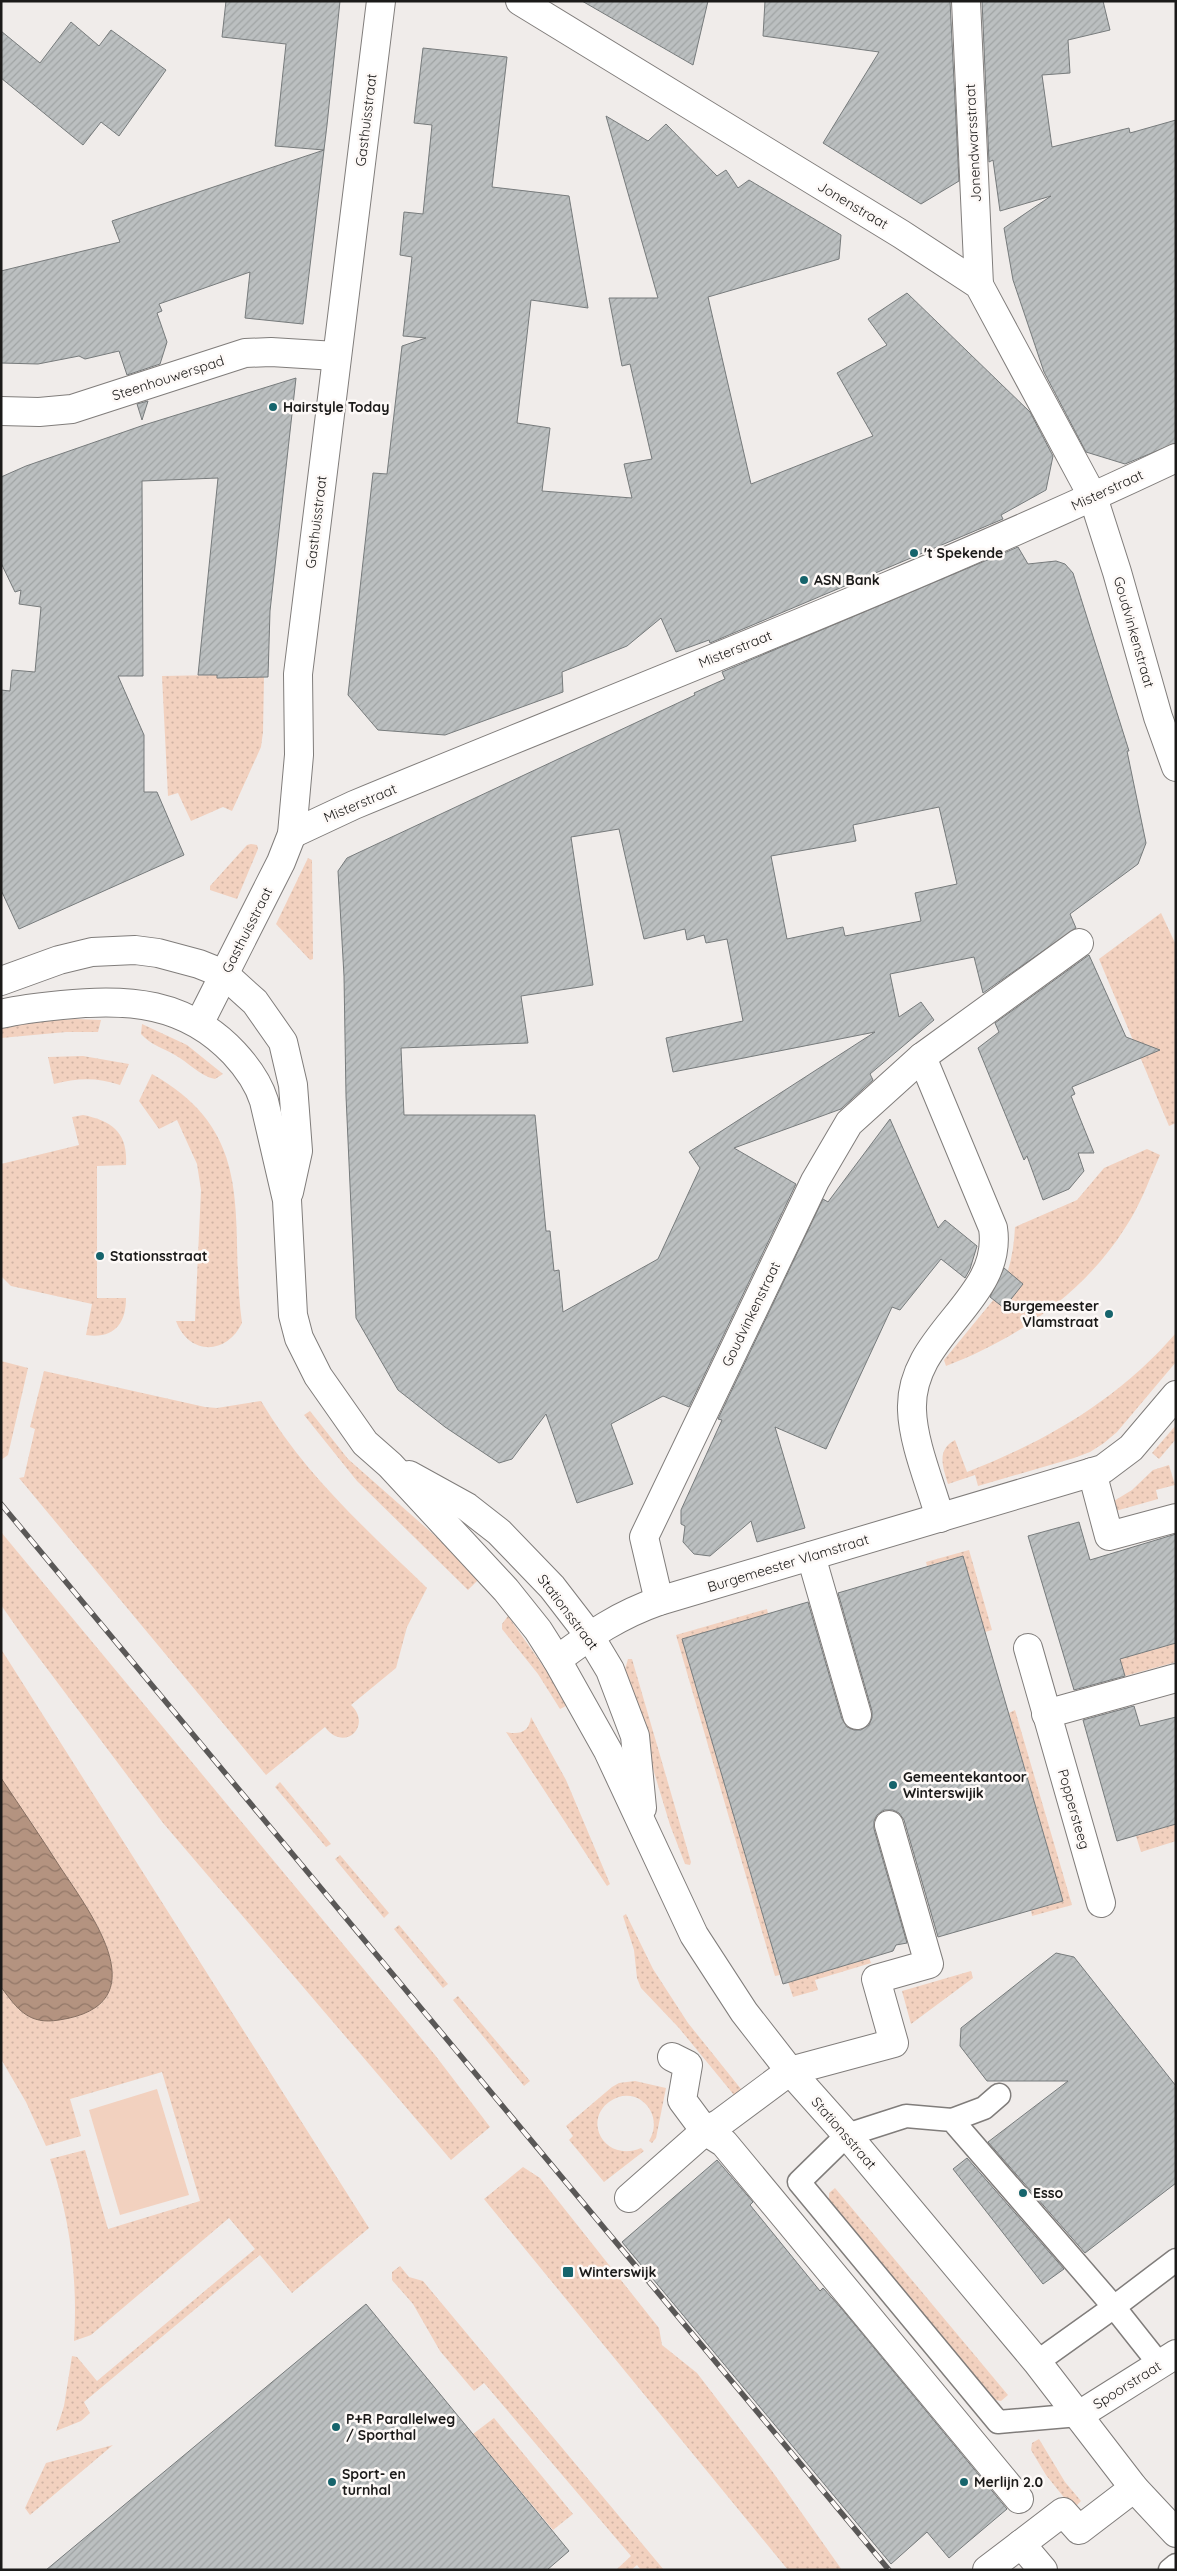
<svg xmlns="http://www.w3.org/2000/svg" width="1177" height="2571" font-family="Quicksand,sans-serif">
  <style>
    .grass { fill: url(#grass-dots) }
    .pitch { fill: #f2d1bf }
    .water { fill: url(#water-waves); stroke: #866f61 }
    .building { fill: url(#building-hatch); stroke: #777b7c; fill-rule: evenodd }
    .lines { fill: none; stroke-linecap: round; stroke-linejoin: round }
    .service-casing { stroke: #807d7b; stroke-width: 25 }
    .pedestrian-casing { stroke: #807d7b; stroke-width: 30 }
    .minor-casing { stroke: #807d7b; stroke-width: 30 }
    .tertiary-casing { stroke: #807d7b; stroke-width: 30 }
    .service { stroke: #fff; stroke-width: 22 }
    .pedestrian { stroke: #fff; stroke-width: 28 }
    .minor { stroke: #fff; stroke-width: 28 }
    .tertiary { stroke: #fff; stroke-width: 28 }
    .rail-casing { stroke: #5a5857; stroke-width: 5.5 }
    .rail { stroke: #fdf9f7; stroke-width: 4; stroke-dasharray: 11; stroke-linecap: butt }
    .poi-dot { fill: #16646c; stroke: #fdf9f7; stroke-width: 2 }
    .labels { text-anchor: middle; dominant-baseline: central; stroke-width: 5; stroke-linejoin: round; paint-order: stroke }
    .street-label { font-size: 14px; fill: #1b1a19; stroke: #fdf9f7 }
    .poi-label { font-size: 14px; font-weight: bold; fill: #1b1a19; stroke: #fdf9f7; text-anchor: start }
  </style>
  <defs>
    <pattern id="grass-dots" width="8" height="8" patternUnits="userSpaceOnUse" patternTransform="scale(1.25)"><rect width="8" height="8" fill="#f2d1bf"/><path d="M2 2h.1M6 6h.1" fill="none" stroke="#cfb3a4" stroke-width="1.8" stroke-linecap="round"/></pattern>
    <pattern id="water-waves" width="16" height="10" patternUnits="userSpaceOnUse" patternTransform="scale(1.25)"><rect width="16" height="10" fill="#b49380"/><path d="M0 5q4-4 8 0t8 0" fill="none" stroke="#927768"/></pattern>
    <pattern id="building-hatch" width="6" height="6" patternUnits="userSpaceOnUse" patternTransform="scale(1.25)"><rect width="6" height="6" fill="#bbbfc0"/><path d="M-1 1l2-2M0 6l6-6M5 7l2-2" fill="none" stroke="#a0a4a4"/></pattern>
  </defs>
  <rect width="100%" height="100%" fill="#f0ecea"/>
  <!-- grass -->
  <g class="grass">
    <polygon points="217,675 217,678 264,677 263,732 261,747 232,811 223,807 191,821 178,793 168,796 162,676"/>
    <polygon points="251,844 257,845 258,849 237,899 210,890 210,886 247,845"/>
    <polygon points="308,858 312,860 313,959 310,960 276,924"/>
    <polygon points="1161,913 1176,945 1176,1123 1169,1126 1099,959"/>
    <polygon points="77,1019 101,1020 98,1032 66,1032 1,1038 1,1025 34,1021"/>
    <path d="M 142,1024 L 187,1045 L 223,1074 L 215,1079 C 200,1076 188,1062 175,1055 C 163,1048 151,1045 141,1034 Z"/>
    <path d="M 83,1056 L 129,1064 L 120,1085 C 97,1077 77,1078 54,1084 L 48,1057 Z"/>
    <path d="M 152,1074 C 261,1135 228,1221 242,1323 C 227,1355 189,1356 176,1321 L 195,1321 L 201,1190 L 197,1164 L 177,1120 L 159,1129 L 139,1101 Z"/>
    <path d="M 83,1115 C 113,1121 128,1133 126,1165 L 97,1166 L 97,1298 L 126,1298 C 126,1324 114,1339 86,1335 L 92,1304 L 11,1286 L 1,1276 L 1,1164 L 79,1145 L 72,1117 Z"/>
    <path d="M 1147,1149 L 1160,1155 C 1149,1180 1140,1206 1125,1228 C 1084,1293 1017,1339 946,1366 L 944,1360 L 999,1293 C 1010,1272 1014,1249 1015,1227 L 1077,1200 L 1104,1168 Z"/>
    <path d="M 1176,1333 L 1176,1362 L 1117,1432 L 1104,1443 L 1090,1452 L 1074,1458 L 978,1486 L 975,1475 L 948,1484 C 943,1467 936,1450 955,1440 L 967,1472 C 1047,1441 1119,1399 1176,1333 Z"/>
    <polygon points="1,1361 28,1368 8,1455 1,1460"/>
    <path d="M 44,1371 L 205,1407 L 217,1408 L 261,1401 C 304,1474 367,1530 427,1588 L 407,1627 L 396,1668 L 351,1705 C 373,1726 344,1753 325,1727 L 266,1775 L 19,1478 L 24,1477 L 35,1429 L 30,1427 Z"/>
    <polygon points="310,1411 348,1459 441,1541 478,1580 468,1590 357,1481 304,1415"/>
    <polygon points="1176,1425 1176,1439 1159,1459 1152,1453"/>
    <polygon points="1169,1465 1175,1485 1156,1490 1158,1499 1112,1512 1109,1504 1132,1490 1153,1470"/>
    <polygon points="1,1532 435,2055 490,2127 451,2160 163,1823 24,1638 1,1605"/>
    <polygon points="969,1550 992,1630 985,1632 963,1556 927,1566 926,1562"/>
    <polygon points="767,1609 768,1614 682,1639 780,1975 775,1976 676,1635"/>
    <polygon points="508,1616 548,1673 566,1706 560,1709 538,1674 502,1629 502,1624"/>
    <polygon points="1176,1643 1176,1662 1125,1676 1116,1648 1134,1655"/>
    <path d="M 1,1649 L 369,2228 L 292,2293 L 260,2255 L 84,2402 L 90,2413 L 81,2421 L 56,2431 L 64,2406 L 72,2356 L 77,2357 L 97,2381 L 255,2249 L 229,2218 L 91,2335 L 74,2341 C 78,2279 70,2218 50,2159 L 85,2150 L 108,2229 L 200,2201 L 162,2072 L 70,2099 L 81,2136 L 46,2146 L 26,2102 L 1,2059 Z"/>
    <polygon points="628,1659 632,1659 691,1862 690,1865 685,1864 670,1825 624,1673"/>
    <polygon points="1015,1710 1072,1905 1032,1916 1031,1910 1063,1901 1009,1713"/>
    <path d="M 531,1717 L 566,1780 L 610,1884 L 607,1886 L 506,1732 C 520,1735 529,1732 531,1717 Z"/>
    <polygon points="280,1782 331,1844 326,1847 275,1787"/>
    <polygon points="1176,1824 1176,1841 1141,1852 1136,1836"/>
    <polygon points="340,1855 389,1913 384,1918 335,1859"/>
    <polygon points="626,1914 653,1969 688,2023 741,2089 734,2095 679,2028 641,1988 637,1978 634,1950 623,1916"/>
    <polygon points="399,1925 448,1984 443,1988 394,1929"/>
    <polygon points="869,1958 871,1963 815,1980 818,1990 793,1997 788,1982"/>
    <polygon points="971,1971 973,1978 911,2024 902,1991"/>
    <polygon points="458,1996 530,2081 524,2086 453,2000"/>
    <path d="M 635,2081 L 666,2088 L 656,2138 L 652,2143 L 649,2141 C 666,2114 636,2082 609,2102 C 582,2122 606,2163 641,2148 L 644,2151 L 604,2182 L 569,2140 L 573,2136 L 566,2126 L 612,2087 L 619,2083 Z"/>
    <polygon points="523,2167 540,2178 659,2328 662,2345 697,2373 772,2471 842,2570 788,2570 484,2199"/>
    <polygon points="835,2188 1008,2395 1001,2401 995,2400 829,2200 829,2193"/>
    <polygon points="400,2266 409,2277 423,2281 664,2570 641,2570 637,2565 631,2570 616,2570 631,2556 484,2383 474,2391 440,2351 413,2304 392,2280 392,2272"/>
    <polygon points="494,2418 573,2514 553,2530 473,2434"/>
    <polygon points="1039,2439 1065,2482 1081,2501 1076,2506 1070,2505 1046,2475 1031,2450 1032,2443"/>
    <polygon points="113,2445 30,2515 25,2508 46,2463"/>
  </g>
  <!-- pitch -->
  <polygon class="pitch" points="157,2089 189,2195 120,2215 89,2110"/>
  <!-- water -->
  <path class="water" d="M 1,1778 C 21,1808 41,1837 60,1867 C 92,1915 160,2005 59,2020 C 29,2025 18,2010 1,1987 Z"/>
  <!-- building -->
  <g class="building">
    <polygon points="226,1 340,1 327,125 303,324 245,318 250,272 159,304 162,311 157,313 167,342 160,364 127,375 119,351 85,359 79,356 38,364 1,363 1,271 120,242 112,221 324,150 275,146 286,44 222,37"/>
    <polygon points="582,1 708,1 693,65"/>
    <polygon points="765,1 950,1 959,181 921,204 823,143 879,52 763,36"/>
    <polygon points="982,1 1103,1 1110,30 1068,40 1070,73 1042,75 1052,147 1129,128 1130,133 1176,120 1176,443 1125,464 1086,452 1044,372 1013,280 1004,228 1051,196 1000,211 993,160 989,162"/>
    <polygon points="71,22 99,46 111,30 166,70 119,136 101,122 83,145 1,78 1,31 40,63"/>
    <polygon points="423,48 507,57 492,187 569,196 588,308 531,300 517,423 550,428 542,491 632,498 624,464 652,459 630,364 622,366 609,298 658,298 606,116 648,141 666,124 717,176 726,170 738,188 749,180 841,235 839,259 708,297 751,484 873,436 837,373 887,345 868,319 907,293 1030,412 1053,456 1046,490 1001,515 1003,519 710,643 709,640 676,652 661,618 627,646 562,672 563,692 445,735 378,730 348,695 373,473 387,474 402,346 426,338 403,336 412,257 400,255 404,212 423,214 432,125 414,123"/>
    <polygon points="296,378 270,611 268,677 217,678 217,675 198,675 218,478 142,481 143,676 118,676 144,735 144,792 157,792 184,855 19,929 1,890 1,690 10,691 12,670 35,672 41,607 19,604 21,590 15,592 1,563 1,477 26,466 144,425"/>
    <polygon points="148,401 142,420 137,404"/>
    <path d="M 1018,547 L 1028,564 L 1056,561 L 1065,564 L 1073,573 L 1129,751 L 1127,751 L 1146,843 L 1138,864 L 1070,914 L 1076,928 L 983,993 L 974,957 L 890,974 L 899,1017 L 921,1002 L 934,1020 L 870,1074 L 873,1080 L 841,1109 L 734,1148 L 796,1184 L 689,1407 L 663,1396 L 611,1424 L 633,1484 L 577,1503 L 546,1414 L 512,1459 L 499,1463 L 445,1427 L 398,1390 L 356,1318 L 346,1096 L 344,976 L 338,871 L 347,858 L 695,695 L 694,693 L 725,679 L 722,672 ZM 939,807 L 957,884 L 915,893 L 921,921 L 845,936 L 843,927 L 787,939 L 771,856 L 856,841 L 853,825 ZM 619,829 L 644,939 L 685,929 L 687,940 L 704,935 L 706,943 L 727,939 L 743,1021 L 666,1038 L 673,1072 L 875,1032 L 689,1152 L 700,1168 L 658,1259 L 563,1312 L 559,1270 L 554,1271 L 550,1231 L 546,1231 L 535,1115 L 404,1115 L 401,1048 L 528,1043 L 521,996 L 593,985 L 571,837 Z"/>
    <polygon points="1089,955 1126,1037 1160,1050 1072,1087 1075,1094 1071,1096 1094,1153 1078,1153 1084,1171 1069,1189 1043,1200 1027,1156 1024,1160 978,1048 999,1032 995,1023"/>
    <polygon points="890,1119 938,1228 945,1220 977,1246 970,1269 965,1278 941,1259 900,1310 892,1307 826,1449 775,1427 805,1528 757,1542 751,1521 710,1556 694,1554 683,1542 685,1526 681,1524 681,1510 722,1420 718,1419 823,1199 828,1202"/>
    <polygon points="1004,1268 1023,1284 1004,1308 990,1297"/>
    <polygon points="1079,1522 1090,1560 1176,1534 1176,1643 1120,1659 1125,1676 1074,1690 1028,1536"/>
    <polygon points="963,1556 1063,1901 938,1937 904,1820 899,1813 893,1810 884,1810 877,1815 874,1821 874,1829 907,1943 896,1945 893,1951 783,1984 682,1639 808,1602 842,1719 847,1727 854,1730 861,1730 869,1725 872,1718 872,1711 838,1593"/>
    <polygon points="1134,1706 1140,1726 1176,1717 1176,1824 1117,1841 1083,1720"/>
    <polygon points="1056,1953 1074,1957 1176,2086 1176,2183 1085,2253 988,2142 1068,2081 987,2081 960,2046 961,2028"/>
    <polygon points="967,2158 1064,2269 1043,2284 953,2169"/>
    <polygon points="717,2160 753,2202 750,2205 820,2291 823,2288 841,2308 1007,2509 949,2558 927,2532 891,2564 622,2242"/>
    <polygon points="366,2304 569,2551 547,2570 46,2570"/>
  </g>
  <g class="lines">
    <!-- service casing -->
    <g class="service-casing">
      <g id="service">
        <polyline points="952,2120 984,2108 999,2095"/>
        <polyline points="1037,2362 1114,2307 952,2120 906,2116 847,2135 799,2182 998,2422 1079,2415"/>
        <polyline points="1160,2365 1114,2307 1176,2260"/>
        <polyline points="1170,2570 1176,2565"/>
      </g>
    </g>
    <!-- pedestrian casing -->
    <g class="pedestrian-casing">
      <g id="pedestrian">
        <path d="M 292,834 L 354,805 C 629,691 907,585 1176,458"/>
        <polyline points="1092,1472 1109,1536 1176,1518"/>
        <polyline points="811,1556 857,1715"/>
        <polyline points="1028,1648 1101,1903"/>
        <polyline points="1046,1714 1176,1678"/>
        <polyline points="672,2057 688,2065 682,2100 705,2131 724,2143 1019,2499"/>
        <polyline points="629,2198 705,2131 720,2123 790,2071 894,2043 876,1979 929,1964 889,1825"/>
        <polyline points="1021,2544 1043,2570"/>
        <polyline points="987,2570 1063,2512 1079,2530 1134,2488"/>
      </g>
    </g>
    <!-- minor casing -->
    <g class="minor-casing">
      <g id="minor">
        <polyline points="520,1 901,234 979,285 1093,497 1117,572 1158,717 1176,767"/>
        <polyline points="966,1 979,285"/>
        <polyline points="1,411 39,412 72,409 245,353 271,352 336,356"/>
        <polyline points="199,1024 281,862 292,834 299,755 298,674 381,1"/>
        <path d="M 922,1057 L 993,1228 C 1004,1300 909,1334 912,1410 C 913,1444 931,1485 940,1518"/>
        <polyline points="659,1601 644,1537 815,1181 849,1123 922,1057 1079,943"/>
        <path d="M 557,1660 C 591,1634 619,1615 659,1601 L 1103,1469 L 1131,1448 L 1176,1395"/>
        <polyline points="1079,2415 1176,2354"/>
      </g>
    </g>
    <!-- tertiary casing -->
    <g class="tertiary-casing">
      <g id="tertiary">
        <polyline points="1,981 59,960 92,952 135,950 158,953 199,964 224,974 255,1002 283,1042 293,1085 298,1151 289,1192"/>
        <path d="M 1,1014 C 21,1009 41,1007 62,1005 C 128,998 186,1002 234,1053 C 247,1067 258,1082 264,1101 L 287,1200 L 293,1315 L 299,1338 L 318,1376 L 365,1443 L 390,1465 L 506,1590 L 538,1630 L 557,1660 L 608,1751 L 694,1935 L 744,2012 L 790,2071 L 847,2135 L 1037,2362 L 1134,2488 L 1176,2533"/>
        <polyline points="409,1475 467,1507 499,1532 552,1587 589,1635 610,1670 635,1736 642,1808"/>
      </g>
    </g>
    <!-- service -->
    <use href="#service" class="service"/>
    <!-- pedestrian -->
    <use href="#pedestrian" class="pedestrian"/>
    <!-- minor -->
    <use href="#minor" class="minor"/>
    <!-- tertiary -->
    <use href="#tertiary" class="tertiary"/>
    <!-- rail casing -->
    <g class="rail-casing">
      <polyline id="rail" points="1,1504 889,2570"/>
    </g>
    <!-- rail -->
    <use href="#rail" class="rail"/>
  </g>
  <!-- markers -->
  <g class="poi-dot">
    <circle cx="273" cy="407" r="5"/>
    <circle cx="914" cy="553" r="5"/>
    <circle cx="804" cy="580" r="5"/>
    <circle cx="100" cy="1256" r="5"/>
    <circle cx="1109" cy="1314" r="5"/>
    <circle cx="893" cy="1785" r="5"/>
    <circle cx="1023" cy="2193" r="5"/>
    <rect x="562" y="2266" width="12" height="12" rx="2.5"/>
    <circle cx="336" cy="2427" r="5"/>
    <circle cx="332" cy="2482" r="5"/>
    <circle cx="964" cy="2482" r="5"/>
  </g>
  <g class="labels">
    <!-- street labels -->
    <g class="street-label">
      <text transform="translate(366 120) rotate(-83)">Gasthuisstraat</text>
      <text transform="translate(973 143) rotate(-93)">Jonendwarsstraat</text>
      <text transform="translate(853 205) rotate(31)">Jonenstraat</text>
      <text transform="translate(168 378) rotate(-18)">Steenhouwerspad</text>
      <text transform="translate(1107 490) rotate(-25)">Misterstraat</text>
      <text transform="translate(316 522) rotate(-83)">Gasthuisstraat</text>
      <text transform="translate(1134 632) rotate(74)">Goudvinkenstraat</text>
      <text transform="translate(735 649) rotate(-22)">Misterstraat</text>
      <text transform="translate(360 803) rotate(-23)">Misterstraat</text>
      <text transform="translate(247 930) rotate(-63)">Gasthuisstraat</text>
      <text transform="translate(751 1314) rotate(-64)">Goudvinkenstraat</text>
      <text transform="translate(788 1563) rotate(-17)">Burgemeester Vlamstraat</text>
      <text transform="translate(568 1612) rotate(53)">Stationsstraat</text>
      <text transform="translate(1074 1809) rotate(74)">Poppersteeg</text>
      <text transform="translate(844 2133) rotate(49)">Stationsstraat</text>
      <text transform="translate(1127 2385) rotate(-32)">Spoorstraat</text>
    </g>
    <!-- poi labels -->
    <g class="poi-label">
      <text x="283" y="407">Hairstyle Today</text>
      <text x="924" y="553">'t Spekende</text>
      <text x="814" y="580">ASN Bank</text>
      <text x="110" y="1256">Stationsstraat</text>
      <text x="1099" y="1306" text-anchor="end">Burgemeester<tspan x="1099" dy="16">Vlamstraat</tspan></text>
      <text x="903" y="1777">Gemeentekantoor<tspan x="903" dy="16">Winterswijik</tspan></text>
      <text x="1033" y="2193">Esso</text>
      <text x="579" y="2272">Winterswijk</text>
      <text x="346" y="2419">P+R Parallelweg<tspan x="346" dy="16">/ Sporthal</tspan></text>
      <text x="342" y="2474">Sport- en<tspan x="342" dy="16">turnhal</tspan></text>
      <text x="974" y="2482">Merlijn 2.0</text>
    </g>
  </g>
  <!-- border -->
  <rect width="1177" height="2571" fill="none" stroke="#1b1a19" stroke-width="5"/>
</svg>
